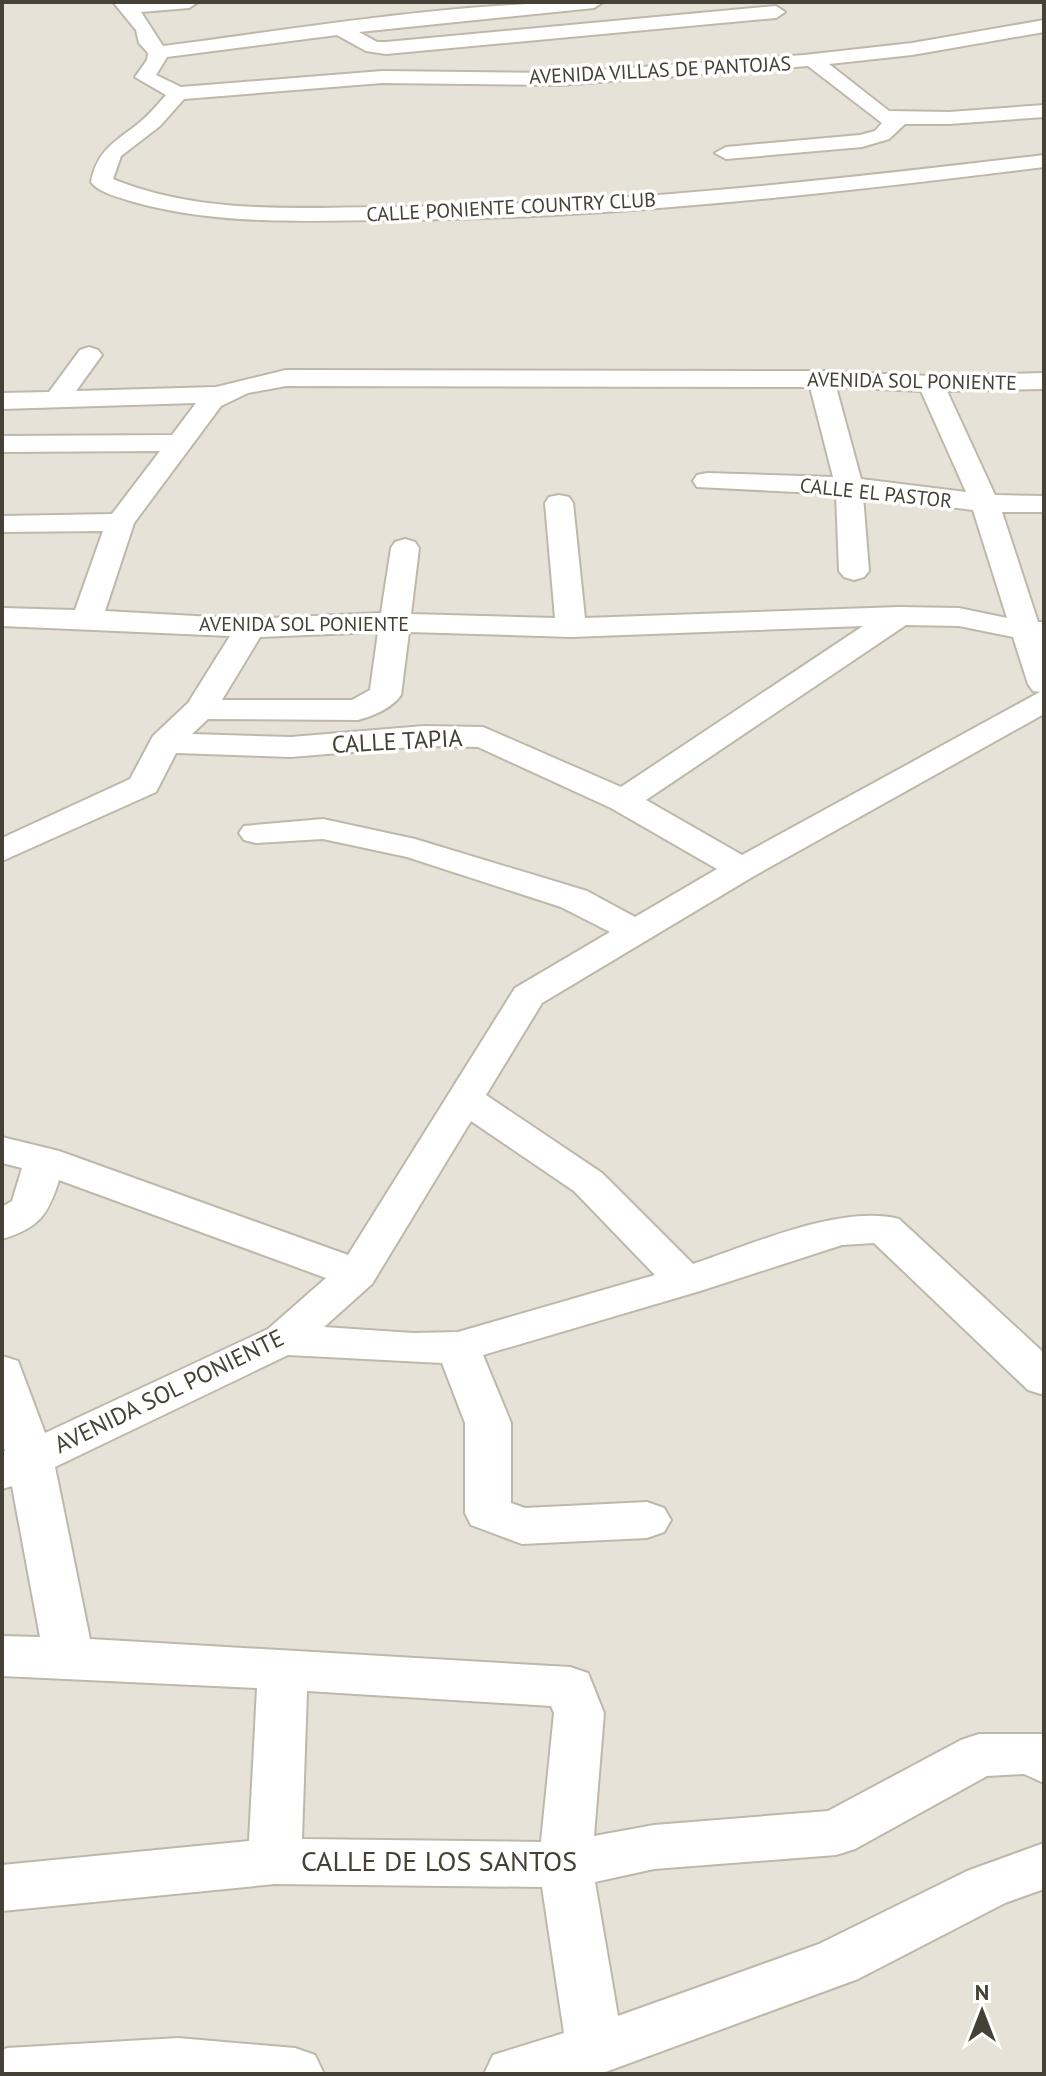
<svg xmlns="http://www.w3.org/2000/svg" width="1046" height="2076" font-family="'PT Sans',sans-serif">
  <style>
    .residential { fill: #e7e2d7 }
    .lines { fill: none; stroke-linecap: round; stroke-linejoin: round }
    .minor-casing { stroke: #beb8ab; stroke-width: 4 }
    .minor { fill: #fff; fill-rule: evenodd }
    .labels { text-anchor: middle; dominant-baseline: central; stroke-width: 7; stroke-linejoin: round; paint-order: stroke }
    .far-street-label { font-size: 20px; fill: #464137; stroke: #fff }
    .street-label { font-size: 24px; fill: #464137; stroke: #fff }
    .near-street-label { font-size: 28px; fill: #464137; stroke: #fff }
  </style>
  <rect width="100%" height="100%" fill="#f3f0e9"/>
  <!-- residential -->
  <rect class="residential" x="2" y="2" width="1042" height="2072"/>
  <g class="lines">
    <!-- minor casing -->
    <g class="minor-casing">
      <g id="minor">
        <path d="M 113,2 L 198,2 L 189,8 L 141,12 L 163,46 C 309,27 455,2 603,2 L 594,8 L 359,32 L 377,42 L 386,42 L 776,6 L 785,12 L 776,18 L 386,54 L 366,51 L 337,35 L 167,57 L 156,75 L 181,87 L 382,71 L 560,73 L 804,55 L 912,43 L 1044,20 L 1044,32 L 912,55 L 829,64 L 889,111 L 949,112 L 1044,105 L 1044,117 L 949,124 L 905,124 L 889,139 L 862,147 L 726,159 L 715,153 L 726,147 L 860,135 L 875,131 L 882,123 L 808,66 L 560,85 L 382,83 L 184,99 L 160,126 L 121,156 L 113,179 C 199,214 291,208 382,207 C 604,206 824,181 1044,155 L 1044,167 C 826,194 607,219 387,220 C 302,221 216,225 134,202 C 121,198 99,193 91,182 C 97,150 115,142 139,123 C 149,115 157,105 166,95 L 135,77 L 147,60 L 148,53 L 139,43 L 136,30 Z"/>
        <path d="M 89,347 L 98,350 L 102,355 L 76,391 L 216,387 L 286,370 L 821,371 L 931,376 L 1044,373 L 1044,389 L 947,391 L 995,495 L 1044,496 L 1044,512 L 1002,512 L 1038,622 L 1044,622 L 1044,714 L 754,876 L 542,1003 L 486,1095 L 602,1173 L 693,1264 C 750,1245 841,1204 899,1219 L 1044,1353 L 1044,1395 L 1028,1390 L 874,1243 L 842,1245 L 700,1291 L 483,1355 L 511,1423 L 511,1503 L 525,1508 L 647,1502 L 664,1508 L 671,1520 L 664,1532 L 647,1538 L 522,1544 L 471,1525 L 465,1513 L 465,1423 L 442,1363 L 288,1355 L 55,1467 L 90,1639 L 570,1667 L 588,1673 L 604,1713 L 594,1836 L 654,1825 L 828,1811 L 961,1740 L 979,1734 L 1044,1734 L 1044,1783 L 1024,1774 L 987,1776 L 855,1849 L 836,1855 L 654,1869 L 595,1882 L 618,2016 L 819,1944 L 967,1871 L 1044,1843 L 1044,1889 L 1005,1903 L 858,1979 L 600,2074 L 484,2074 L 493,2055 L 564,2033 L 542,1887 L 275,1884 L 2,1911 L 2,1865 L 249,1841 L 257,1688 L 2,1676 L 2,1636 L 40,1637 L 12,1486 L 2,1489 L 2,1452 L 5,1451 L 2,1442 L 2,1356 L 18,1361 L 45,1433 L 268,1329 L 326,1278 L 59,1180 C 48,1215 39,1228 2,1239 L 2,1207 L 12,1201 L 22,1168 L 2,1163 L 2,1137 L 59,1151 L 348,1255 L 515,988 L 610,932 L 561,907 L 407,857 L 323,839 L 256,843 L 244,840 L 239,833 L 244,826 L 323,819 L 415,839 L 587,891 L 635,917 L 717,869 L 611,808 L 478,747 L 424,746 L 291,757 L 176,753 L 156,792 L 2,861 L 2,838 L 130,779 L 153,736 L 188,703 L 230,636 L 2,626 L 2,608 L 75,610 L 103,531 L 2,532 L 2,516 L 112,514 L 160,451 L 2,452 L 2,436 L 172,435 L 196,403 L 2,409 L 2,393 L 49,392 L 80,350 ZM 286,386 L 810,387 L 833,477 L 707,473 L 697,475 L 693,481 L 697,487 L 836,494 L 839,571 L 844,577 L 854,580 L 864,577 L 869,571 L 863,496 L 973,510 L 1007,618 L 959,608 L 899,607 L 585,618 L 573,503 L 569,497 L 559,495 L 549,497 L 545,503 L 555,618 L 411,614 L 419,548 L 415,542 L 405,539 L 395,542 L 391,548 L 381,613 L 250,619 L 105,611 L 134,523 L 221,406 L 248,393 ZM 836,387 L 921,391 L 966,492 L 861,479 ZM 906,625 L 959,626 L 1013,637 L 1028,684 L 1033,691 L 1040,692 L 742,855 L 646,800 ZM 863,626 L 621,787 L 483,727 L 424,726 L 291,737 L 192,734 L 208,719 L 358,720 C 373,716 392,708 401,695 L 409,632 L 571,637 ZM 378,632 L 370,690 L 352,700 L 222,700 L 260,637 ZM 471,1121 L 574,1191 L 655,1275 L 458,1332 L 413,1333 L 324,1327 L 372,1284 ZM 307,1691 L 551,1706 L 554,1713 L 541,1842 L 302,1839 Z"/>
        <polygon points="178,2038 295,2048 315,2055 324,2074 2,2074 2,2050 7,2048"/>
      </g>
    </g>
    <!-- minor -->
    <use href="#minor" class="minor"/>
  </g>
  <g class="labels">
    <!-- far-street labels -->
    <g class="far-street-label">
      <text transform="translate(660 70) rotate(-3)">AVENIDA VILLAS DE PANTOJAS</text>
      <text transform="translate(511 207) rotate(-3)">CALLE PONIENTE COUNTRY CLUB</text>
      <text transform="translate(912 381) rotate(1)">AVENIDA SOL PONIENTE</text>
      <text transform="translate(876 493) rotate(6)">CALLE EL PASTOR</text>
      <text x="304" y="624">AVENIDA SOL PONIENTE</text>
    </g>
    <!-- street labels -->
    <g class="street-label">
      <text transform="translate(397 741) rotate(-3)">CALLE TAPIA</text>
      <text transform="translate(169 1391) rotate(-26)">AVENIDA SOL PONIENTE</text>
    </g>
    <!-- near-street labels -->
    <g class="near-street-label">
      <text x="439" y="1860">CALLE DE LOS SANTOS</text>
    </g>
  </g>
  <!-- border -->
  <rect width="1046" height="2076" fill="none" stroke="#464137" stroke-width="8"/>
  <!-- north arrow -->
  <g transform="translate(982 2012)" stroke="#ffffff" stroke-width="6" paint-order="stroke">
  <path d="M0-6L14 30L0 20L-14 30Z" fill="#464137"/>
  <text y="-12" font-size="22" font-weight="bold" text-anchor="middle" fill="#464137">N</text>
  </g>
</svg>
